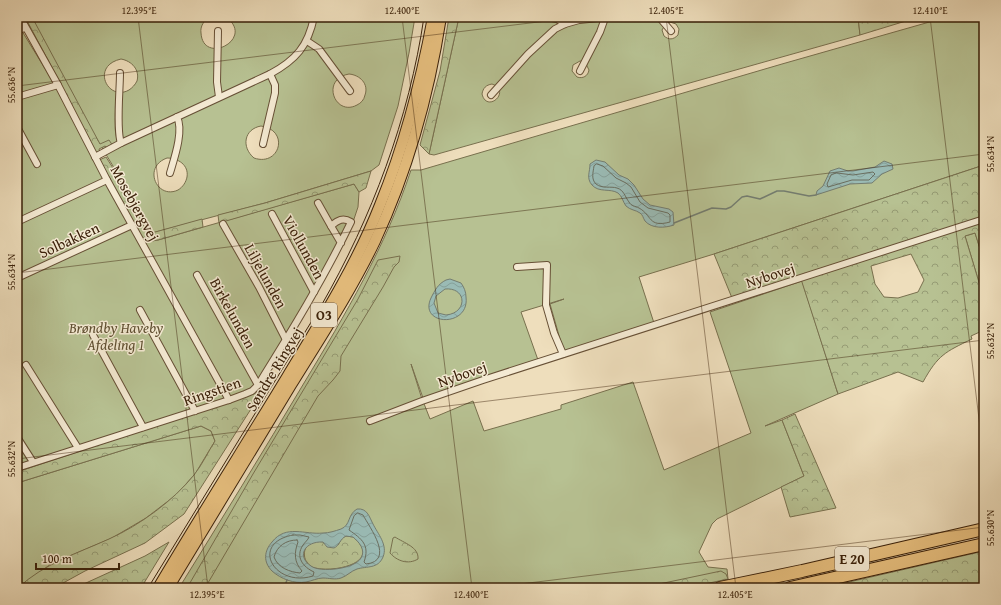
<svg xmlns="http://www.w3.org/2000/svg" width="1001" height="605" font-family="'Gentium Book Plus',serif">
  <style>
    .green { fill: #b7c192; stroke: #78704e; fill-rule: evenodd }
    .forest { fill: url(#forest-crowns); stroke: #78704e; fill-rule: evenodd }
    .water { fill: url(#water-waves); stroke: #747d70; fill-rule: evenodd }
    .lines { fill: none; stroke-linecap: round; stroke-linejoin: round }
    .shore { stroke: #6a6e5f; stroke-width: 1 }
    .stream { stroke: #747d70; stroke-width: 1.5 }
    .street-casing { stroke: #675036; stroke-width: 8 }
    .primary-casing { stroke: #3a2009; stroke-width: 12 }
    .highway-casing { stroke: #3a2009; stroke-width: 14 }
    .street { stroke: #f4ead3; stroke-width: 6 }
    .primary { stroke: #e7bf7e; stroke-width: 10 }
    .highway { stroke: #e7bf7e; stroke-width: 12 }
    .tram { stroke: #3a2009; stroke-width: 1 }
    .ticks { fill: none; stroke: #3a2009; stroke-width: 1; stroke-opacity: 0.45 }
    .labels { text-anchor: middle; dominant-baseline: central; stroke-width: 3; stroke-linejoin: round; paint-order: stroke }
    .shield { fill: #f4ead3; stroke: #725d46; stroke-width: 1 }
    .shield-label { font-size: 14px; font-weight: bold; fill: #3a2009 }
    .street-label { font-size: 15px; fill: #3a2009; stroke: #f4ead3 }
    .park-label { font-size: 15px; font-style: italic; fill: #605032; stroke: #f4ead3 }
    .neatline { fill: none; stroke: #3a2009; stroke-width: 1.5 }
    .ticks-label { font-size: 10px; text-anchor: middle; fill: #3a2009 }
  </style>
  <defs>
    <pattern id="forest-crowns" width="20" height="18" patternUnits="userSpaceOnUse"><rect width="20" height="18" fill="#b7c192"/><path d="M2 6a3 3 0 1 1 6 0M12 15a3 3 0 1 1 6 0" fill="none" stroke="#969c75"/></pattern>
    <pattern id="water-waves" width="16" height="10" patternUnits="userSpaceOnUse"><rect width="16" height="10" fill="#9abbb5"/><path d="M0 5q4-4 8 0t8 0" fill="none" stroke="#85a09a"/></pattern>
  </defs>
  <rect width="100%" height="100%" fill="#eedebc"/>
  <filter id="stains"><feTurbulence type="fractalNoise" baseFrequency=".005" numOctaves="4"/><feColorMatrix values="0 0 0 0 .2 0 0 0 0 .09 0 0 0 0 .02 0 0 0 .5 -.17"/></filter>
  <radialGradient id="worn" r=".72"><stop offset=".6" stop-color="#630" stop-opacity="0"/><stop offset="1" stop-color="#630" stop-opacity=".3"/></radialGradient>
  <!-- green -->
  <g class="green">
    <path d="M 23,17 L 209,17 C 204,21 200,26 201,33 C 203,66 256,39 226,17 L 415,17 L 409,53 L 398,106 L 379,165 L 371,171 L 265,203 L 152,233 L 124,193 L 119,176 ZM 121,59 C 132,61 140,70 137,81 C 135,85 132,88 129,90 C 108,102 90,66 121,59 ZM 349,74 C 360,75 369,84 365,95 C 364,100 361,103 357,105 C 335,117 320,79 349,74 ZM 261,126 C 290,130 280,167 254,158 C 241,147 244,129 261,126 ZM 167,158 C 178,158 189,165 187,177 C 186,182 183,187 178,190 C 157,200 142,167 167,158 Z"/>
    <path d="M 459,17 L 761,17 C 766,21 770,21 775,17 L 858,17 L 860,35 L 434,155 L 429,154 ZM 670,22 L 676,24 L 679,29 L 678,35 C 673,40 669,40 664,36 L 662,30 L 665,25 ZM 580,61 L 585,62 L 589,70 C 588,76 583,79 577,77 L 572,71 L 573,65 ZM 492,84 C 512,91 487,114 482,94 C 483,88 486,85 492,84 Z"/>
    <path d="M 947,17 L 984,17 L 984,165 L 714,254 L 639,277 L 654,323 L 564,353 L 550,304 L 564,299 L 521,312 L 538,360 L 423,398 L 411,364 L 421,396 L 430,419 L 473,401 L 484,431 L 561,409 L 561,405 L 633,382 L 664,470 L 751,433 L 710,312 L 802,281 L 838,394 L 765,426 L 782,420 L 804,476 L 717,519 L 712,524 L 699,552 L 708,567 L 727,569 L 728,579 L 686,588 L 179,588 C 221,520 263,452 304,383 C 345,315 386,246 411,170 L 421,170 L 782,64 Z"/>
    <polygon points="17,23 52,80 145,242 158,240 354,184 359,192 358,207 353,222 317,290 256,393 17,472"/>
    <polygon points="975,233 984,261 984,299 965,236"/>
    <polygon points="201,426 211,431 215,441 195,474 176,495 146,518 112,538 51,564 17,588 17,483"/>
  </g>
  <!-- forest -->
  <g class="forest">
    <polygon points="25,17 32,17 100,144 109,140 113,146 109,149 105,146 99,149 100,152 95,153 80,127 57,77"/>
    <polygon points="449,17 459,17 429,154 420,145 440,71"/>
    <polygon points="858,17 919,17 860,35"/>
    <polygon points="106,157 118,176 119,188 138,214 148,234 202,219 203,227 158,240 145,242 97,161"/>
    <path d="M 984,165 L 984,261 L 975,233 L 965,236 L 984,299 L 984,330 L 971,336 L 972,339 C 945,352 938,355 923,382 L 898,372 L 838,394 L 800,276 L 732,298 L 714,254 ZM 911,254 L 924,280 L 918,292 L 898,298 L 884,297 L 875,284 L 871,266 Z"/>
    <polygon points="371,171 366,188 359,192 354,184 219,223 218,215 265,203"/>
    <polygon points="400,256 399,262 394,267 383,287 341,356 340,371 333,380 318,396 205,588 187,588 253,474 358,299 378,260"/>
    <path d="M 256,393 L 258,398 L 184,514 L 145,543 L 85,571 L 54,588 L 18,588 C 43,564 78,553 109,539 C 140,525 173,501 194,475 C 202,465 208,452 215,441 L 211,431 L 201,426 L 17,483 L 17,472 Z"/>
    <polygon points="795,414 836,508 790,517 781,487 804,476 782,420"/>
    <path d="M 346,536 L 353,537 C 384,562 335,573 315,568 C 302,565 300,545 314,542 C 321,540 331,544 338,545 L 342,538 Z"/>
    <path d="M 395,537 C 404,543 419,547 418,559 C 408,565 397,561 390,553 L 393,538 Z"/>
    <polygon points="169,542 141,588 75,588 145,556"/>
    <polygon points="984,551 984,588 823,588"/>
    <polygon points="721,571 726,574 728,579 686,588 640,588"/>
  </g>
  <!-- water -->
  <g class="water">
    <path d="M 596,160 L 605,162 L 619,175 L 628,179 L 634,185 L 643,199 L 650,205 L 669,209 L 673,212 L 674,225 C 665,228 652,229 645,221 C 643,218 643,215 640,213 C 636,210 630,210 626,206 C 623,202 622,196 618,193 C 610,188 599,193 592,185 C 586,178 590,172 590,164 Z"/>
    <polygon points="884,161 892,164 893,169 882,174 872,183 850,184 816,195 817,191 823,186 830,171 839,168 848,171 853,171 875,167"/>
    <path d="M 446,280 L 450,279 L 461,283 C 464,287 466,292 466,297 C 470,328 418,326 431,298 C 435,290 438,284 446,280 ZM 445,289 C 467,287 468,313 446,315 L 438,313 L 434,303 L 436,296 Z"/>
    <path d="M 357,509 C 367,508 369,516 373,524 C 378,534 388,545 383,557 C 378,569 367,566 357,569 C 351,571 347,576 341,578 C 335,580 329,578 323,578 C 317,578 312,581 306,582 C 294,584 281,579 272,571 C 263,562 264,551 272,542 C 286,524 305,535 323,533 C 329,533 335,531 341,529 C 351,525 347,515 357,509 ZM 346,536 L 353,537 C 359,542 366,550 361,558 C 355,569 320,573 311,566 C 296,556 305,541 323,542 L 327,547 L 334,548 C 339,546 340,539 346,536 Z"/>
  </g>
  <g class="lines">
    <!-- shore -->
    <g class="shore">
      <path d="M 597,164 L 603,166 L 616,178 L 626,183 L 631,187 L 640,202 L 648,208 L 668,213 L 670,215 L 670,222 C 648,228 652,215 639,208 C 635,206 631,206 629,202 C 625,197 624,190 617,188 C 611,186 602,189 596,184 C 591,179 593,173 594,166 Z"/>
      <polygon points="837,173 853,175 873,172 875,174 869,180 852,180 828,187 827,184 831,175"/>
      <path d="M 358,513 L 363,515 C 370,528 395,561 366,564 L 364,562 C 370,545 362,539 349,530 L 354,516 Z"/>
      <path d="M 293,535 L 300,535 L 309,537 C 308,540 305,542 303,545 C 295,557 303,567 314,572 L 313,576 C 274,588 249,543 293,535 Z"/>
      <path d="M 297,540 L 298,542 C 294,553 294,562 302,571 L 300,573 C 290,572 278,568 274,557 C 277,546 286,540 297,540 Z"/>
    </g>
    <!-- stream -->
    <g class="stream">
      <polyline points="674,223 712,208 726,209 731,207 742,197 747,196 760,199 777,191 784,191 809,196 816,195"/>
      <polyline points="284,588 287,580"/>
    </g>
    <!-- street casing -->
    <g class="street-casing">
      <g id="street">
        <polyline points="20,17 58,85 107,180 229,400"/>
        <polyline points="548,17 557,19 565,24"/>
        <polyline points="659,17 671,31"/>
        <polyline points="17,30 25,28"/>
        <polyline points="218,31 217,82 219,97"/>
        <polyline points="307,41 319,49 350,91"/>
        <polyline points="580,71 600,32 605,18"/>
        <path d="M 120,73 C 120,89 116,130 121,143"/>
        <polyline points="491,95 528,54 555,29 565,24 579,20 608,17"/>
        <polyline points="17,97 58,85"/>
        <polyline points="17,127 37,164"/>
        <polyline points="263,144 275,93 275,85 270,74"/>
        <path d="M 95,157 L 121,143 L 270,74 C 296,60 308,46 314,17"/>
        <path d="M 170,173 C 174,159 184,131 177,117"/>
        <polyline points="318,203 331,226"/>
        <polyline points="272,214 314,292"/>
        <polyline points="17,222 107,180"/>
        <polyline points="223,224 259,287 286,340"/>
        <polyline points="517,267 547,265 546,305 554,333 563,354"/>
        <polyline points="197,275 258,385"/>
        <polyline points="17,278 132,225"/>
        <polyline points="140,310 195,411"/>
        <polyline points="93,335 143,427"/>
        <polyline points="26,365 78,448"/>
        <polyline points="370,421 422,401 483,380 984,219"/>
        <polyline points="17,437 33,462"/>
        <path d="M 17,468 L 229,400 L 245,394 L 252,391 L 258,385 C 291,332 324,278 351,222 C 343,217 338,220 331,226 L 341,243"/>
      </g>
    </g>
    <!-- primary casing -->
    <g class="primary-casing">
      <g id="primary">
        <path d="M 158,588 C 200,517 244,448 287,377 C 321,321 356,266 380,205 C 405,144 421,82 433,17"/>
        <path d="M 168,588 C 209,520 250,453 291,385 C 320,338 351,291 375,241 C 408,170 429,94 441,17"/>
      </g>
    </g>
    <!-- highway casing -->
    <g class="highway-casing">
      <g id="highway">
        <polyline points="720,588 802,571 984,529"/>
        <polyline points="790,588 984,544"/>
      </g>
    </g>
    <!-- street -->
    <use href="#street" class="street"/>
    <!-- primary -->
    <use href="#primary" class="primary"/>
    <!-- highway -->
    <use href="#highway" class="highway"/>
    <!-- tram -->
    <path class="tram" d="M 148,588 L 321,306 C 372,217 409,119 424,17"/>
  </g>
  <!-- ticks -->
  <path class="ticks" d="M 138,17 L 208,588M 402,17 L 472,588M 666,17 L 736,588M 930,17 L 984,460M 17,86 L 579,17M 17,273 L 984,154M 17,459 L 984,340M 488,588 L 984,527"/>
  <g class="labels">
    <!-- shield labels -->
    <g class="shield">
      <rect x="311" y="303" width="26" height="24" rx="3"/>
      <rect x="835" y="547" width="34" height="24" rx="3"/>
    </g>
    <g class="shield-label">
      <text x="324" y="315">O3</text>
      <text x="852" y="559">E 20</text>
    </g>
    <!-- street labels -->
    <g class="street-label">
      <text transform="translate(135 203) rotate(61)">Mosebjergvej</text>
      <text transform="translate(69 240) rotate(-25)">Solbakken</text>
      <text transform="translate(304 247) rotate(61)">Viollunden</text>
      <text transform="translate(770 275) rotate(-18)">Nybovej</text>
      <text transform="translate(266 276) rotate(61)">Liljelunden</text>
      <text transform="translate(233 313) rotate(61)">Birkelunden</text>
      <text transform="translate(274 369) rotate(-59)">Søndre Ringvej</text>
      <text transform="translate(462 374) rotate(-19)">Nybovej</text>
      <text transform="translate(212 391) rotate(-19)">Ringstien</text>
    </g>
    <!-- park labels -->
    <g class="park-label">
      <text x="116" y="327">Brøndby Haveby<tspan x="116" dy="17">Afdeling 1</tspan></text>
    </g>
  </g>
  <!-- margin -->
  <rect width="1001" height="605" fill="none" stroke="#eedebc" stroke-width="44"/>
  <!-- scale -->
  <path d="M36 563v6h83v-6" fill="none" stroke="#3a2009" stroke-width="2"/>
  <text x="42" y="563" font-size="12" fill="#3a2009" stroke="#f4ead3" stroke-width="3" paint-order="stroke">100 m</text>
  <rect x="22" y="22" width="957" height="561" class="neatline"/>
  <g class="ticks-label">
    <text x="139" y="14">12.395°E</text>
    <text x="402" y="14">12.400°E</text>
    <text x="666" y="14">12.405°E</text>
    <text x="930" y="14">12.410°E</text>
    <text transform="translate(11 85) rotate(-90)" y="4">55.636°N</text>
    <text transform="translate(990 154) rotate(-90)" y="4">55.634°N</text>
    <text transform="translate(11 272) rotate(-90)" y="4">55.634°N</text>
    <text transform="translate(990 341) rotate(-90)" y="4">55.632°N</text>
    <text transform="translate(11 459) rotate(-90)" y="4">55.632°N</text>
    <text transform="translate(990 528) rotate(-90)" y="4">55.630°N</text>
    <text x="207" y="598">12.395°E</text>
    <text x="471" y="598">12.400°E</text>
    <text x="735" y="598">12.405°E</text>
  </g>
  <rect width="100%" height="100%" filter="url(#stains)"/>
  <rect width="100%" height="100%" fill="url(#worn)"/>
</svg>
